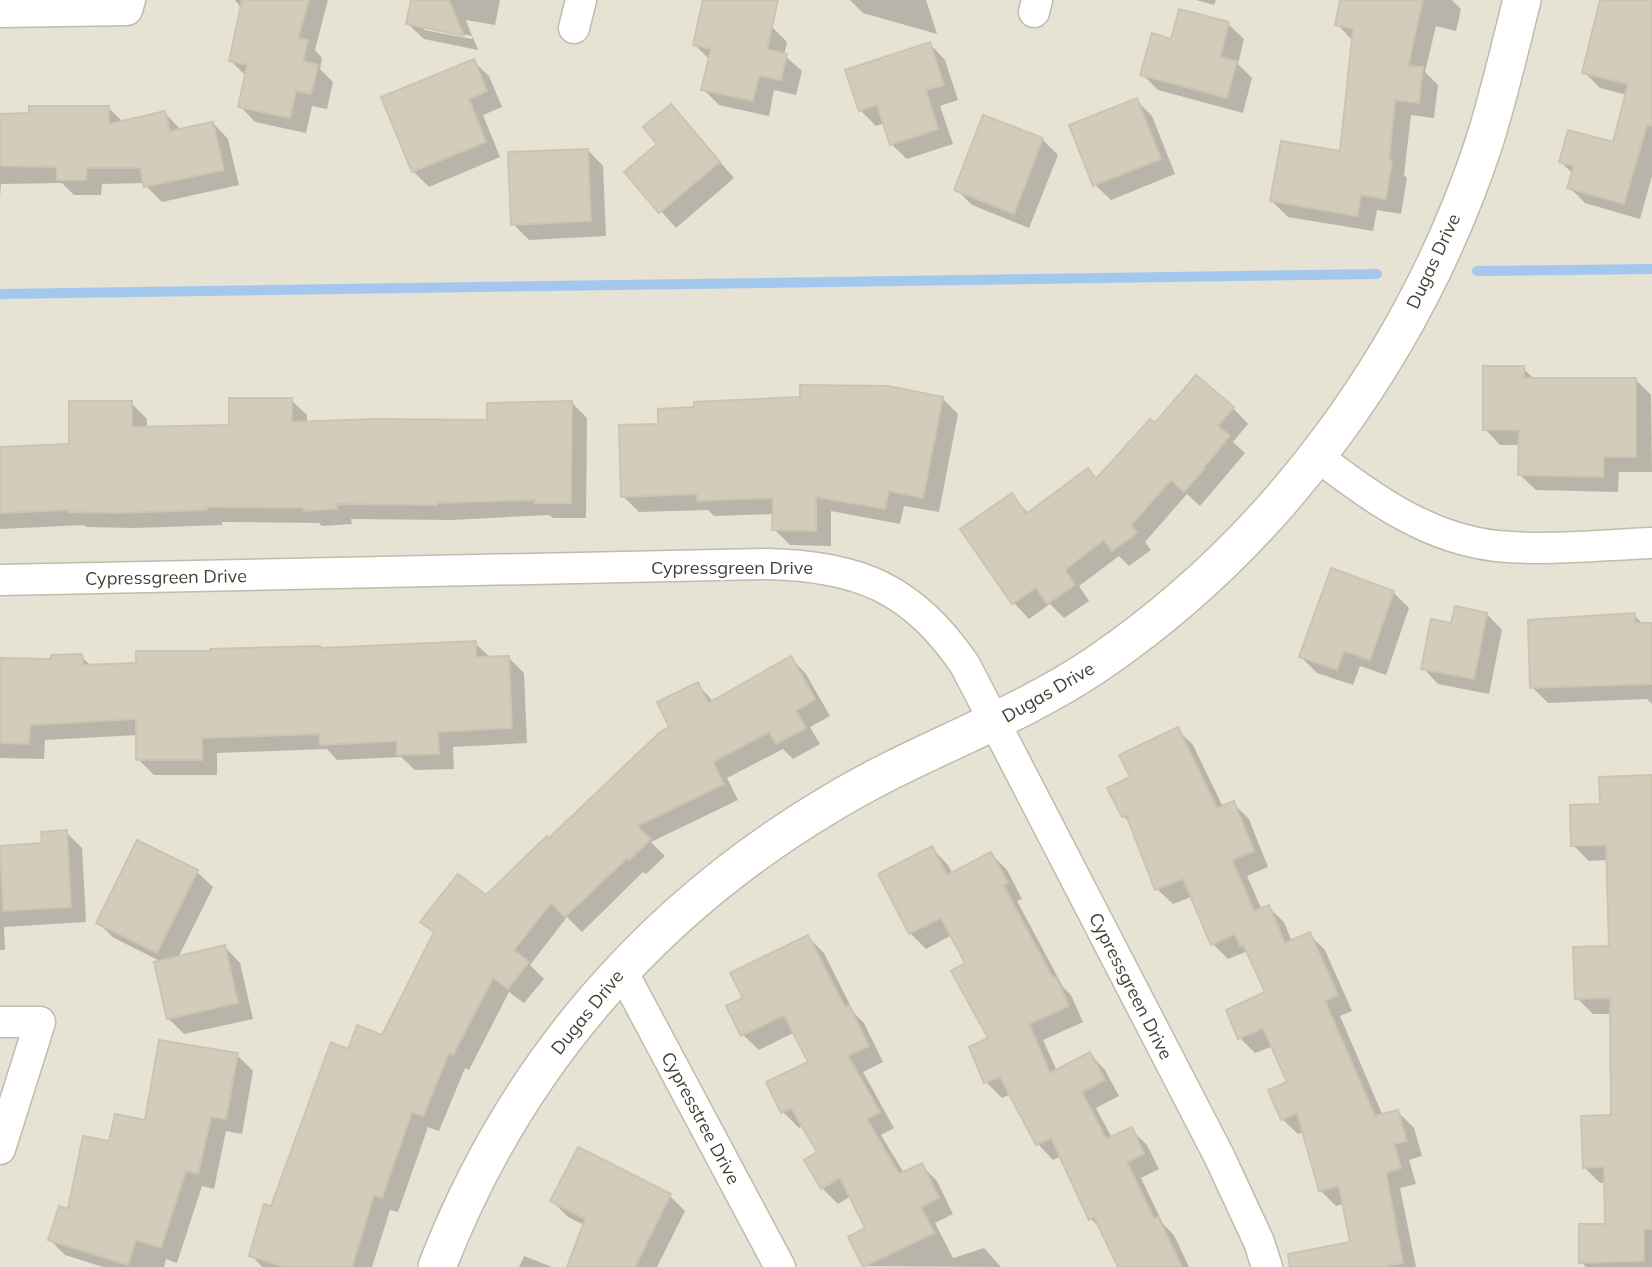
<svg xmlns="http://www.w3.org/2000/svg" width="1652" height="1267" font-family="Mulish,sans-serif">
  <style>
    .residential { fill: #e6e2d4 }
    .shadow { fill: #0003 }
    .lines { fill: none; stroke-linecap: round; stroke-linejoin: round }
    .stream { stroke: #a4c8ed; stroke-width: 10 }
    .building { fill: #d3ccbb; stroke: #cdc4af; stroke-width: 2 }
    .minor-casing { stroke: #c0bbab; stroke-width: 33 }
    .tertiary-casing { stroke: #c0bbab; stroke-width: 40 }
    .minor { stroke: #fff; stroke-width: 30 }
    .tertiary { stroke: #fff; stroke-width: 37 }
    .labels { text-anchor: middle; dominant-baseline: central; stroke-width: 5; stroke-linejoin: round; paint-order: stroke }
    .street-label { font-size: 18px; fill: #444035; stroke: #fff }
  </style>
  <rect width="100%" height="100%" fill="#f2efe5"/>
  <!-- residential -->
  <rect class="residential" x="0" y="0" width="1652" height="1267"/>
  <!-- shadow -->
  <g class="shadow">
    <polygon points="235,0 328,0 315,50 322,58 320,69 333,82 327,109 312,106 306,133 255,122 240,106 246,76 231,61 242,9"/>
    <polygon points="413,0 500,0 495,25 466,20 472,36 424,26 424,30 472,39 473,37 478,50 424,39 408,24"/>
    <polygon points="701,0 770,0 771,26 787,42 784,55 802,71 796,95 774,90 769,116 719,105 703,89 710,60 695,45 704,4"/>
    <polygon points="850,0 926,0 937,34 863,13"/>
    <polygon points="1196,0 1216,0 1214,5"/>
    <polygon points="1342,0 1452,0 1461,9 1456,31 1436,26 1425,72 1438,85 1434,118 1411,115 1404,175 1407,178 1401,214 1377,210 1373,231 1288,217 1272,201 1342,154 1352,40 1337,24"/>
    <polygon points="1602,0 1652,0 1652,176 1640,219 1585,203 1569,187 1573,174 1561,162 1614,144 1627,95 1600,88 1584,72"/>
    <polygon points="1228,24 1244,39 1238,64 1252,78 1243,113 1158,90 1142,74 1172,41"/>
    <polygon points="930,44 945,60 958,100 940,106 953,144 907,159 891,144 885,123 876,126 860,110"/>
    <polygon points="473,61 489,76 502,107 483,115 500,157 429,187 413,171"/>
    <polygon points="1136,100 1152,116 1175,174 1111,200 1095,185"/>
    <polygon points="671,106 734,178 676,228 626,172 660,144"/>
    <polygon points="108,107 123,122 165,113 180,129 213,123 228,139 239,185 162,202 146,186 145,183 102,184 101,195 74,195 62,183 1,184 0,198 0,116"/>
    <polygon points="1042,139 1058,155 1029,228 972,205 956,189"/>
    <polygon points="588,150 603,166 606,236 529,240 513,224"/>
    <polygon points="1523,368 1535,380 1635,379 1651,395 1652,472 1619,472 1618,492 1536,490 1520,475 1520,445 1500,445 1485,429"/>
    <polygon points="943,399 958,414 939,512 904,506 900,524 831,511 831,546 790,545 774,529 774,514 714,516 708,510 639,512 623,496 660,426"/>
    <polygon points="291,400 307,415 307,424 489,421 571,402 587,418 586,518 553,518 549,515 452,520 351,519 352,524 322,526 319,523 222,522 222,525 135,528 86,527 84,525 0,529 0,449 71,446 131,403 147,419 147,429 230,426"/>
    <polygon points="1233,408 1248,424 1233,442 1245,453 1200,506 1187,494 1145,542 1151,550 1129,566 1119,556 1079,586 1089,601 1064,618 1050,604 1029,619 1014,603 963,530 1012,496 1029,514 1088,471 1097,480 1155,426"/>
    <polygon points="1393,592 1409,608 1386,675 1360,666 1353,685 1317,673 1301,657"/>
    <polygon points="1487,614 1502,630 1489,694 1438,684 1423,668"/>
    <polygon points="1634,615 1644,625 1652,625 1652,704 1647,699 1548,703 1532,687"/>
    <polygon points="475,643 491,658 508,657 524,673 527,743 453,747 454,769 415,770 401,757 337,760 327,749 217,753 217,775 154,775 138,759 138,735 45,740 44,759 0,758 0,660 53,660 81,656 92,667 138,665 212,653"/>
    <polygon points="791,658 806,674 830,716 810,727 820,744 793,759 783,749 727,778 738,800 651,842 665,856 646,874 643,872 582,932 567,917 530,965 544,979 524,1003 509,992 469,1070 465,1068 439,1131 428,1127 398,1212 390,1210 372,1267 262,1267 251,1255 349,1051 383,1038 435,934 422,922 486,898 672,728 697,684 714,702"/>
    <polygon points="1177,729 1193,745 1223,807 1233,803 1249,819 1268,867 1247,876 1262,910 1268,907 1284,922 1292,942 1309,934 1325,950 1352,1011 1340,1016 1383,1116 1398,1112 1414,1128 1422,1156 1409,1160 1416,1184 1400,1188 1416,1267 1340,1267 1352,1244 1344,1204 1336,1206 1320,1190 1304,1132 1298,1134 1282,1119 1289,1082 1273,1046 1255,1053 1240,1038 1267,993 1248,951 1228,959 1213,944 1193,896 1173,904 1157,889 1132,825 1123,816 1132,778"/>
    <polygon points="1652,777 1652,1267 1586,1267 1581,1262 1607,1226 1606,1183 1600,1183 1584,1167 1613,1116 1612,1014 1593,1014 1577,998 1610,947 1608,860 1589,861 1573,845 1601,806"/>
    <polygon points="66,832 82,848 86,922 4,927 5,950 0,950 0,855 44,845"/>
    <polygon points="932,848 947,864 953,874 991,854 1007,870 1022,899 1017,901 1063,987 1071,995 1083,1022 1043,1040 1057,1071 1090,1054 1105,1070 1119,1096 1096,1108 1112,1138 1131,1129 1147,1145 1159,1169 1141,1178 1163,1224 1174,1235 1189,1267 1120,1267 1102,1230 1091,1219 1061,1156 1053,1160 1038,1144 1011,1094 1002,1098 986,1082 971,1048 991,1039 968,964 952,935 926,949 910,933"/>
    <polygon points="197,872 213,887 178,958 225,947 240,963 253,1019 184,1034 168,1018 162,962 114,938 98,923"/>
    <polygon points="808,937 824,953 854,1013 864,1023 883,1062 863,1072 894,1128 881,1135 904,1173 921,1165 937,1181 953,1214 935,1223 953,1258 984,1248 1001,1267 864,1266 868,1229 851,1196 838,1204 822,1188 819,1153 803,1125 799,1128 783,1112 810,1063 795,1032 759,1050 743,1035 745,999"/>
    <polygon points="237,1055 253,1071 242,1134 226,1131 214,1189 202,1186 177,1263 166,1259 164,1267 103,1267 65,1255 50,1240 111,1143 147,1122"/>
    <polygon points="670,1196 685,1211 657,1267 569,1267 584,1225 568,1217 552,1201"/>
    <polygon points="524,1256 552,1267 519,1267"/>
  </g>
  <g class="lines">
    <!-- stream -->
    <g class="stream">
      <polyline points="1477,271 1652,269"/>
      <polyline points="0,294 1377,274"/>
    </g>
  </g>
  <!-- building -->
  <g class="building">
    <polygon points="242,0 309,0 298,38 308,40 303,61 318,65 311,94 296,91 290,118 238,107 247,65 229,61"/>
    <polygon points="411,0 449,0 464,36 406,24"/>
    <polygon points="703,0 778,0 767,49 787,54 781,80 759,76 753,101 701,90 711,49 693,45"/>
    <polygon points="1340,0 1423,0 1408,66 1423,67 1419,103 1395,100 1389,160 1392,161 1386,199 1361,195 1357,216 1270,201 1281,141 1340,151 1353,29 1335,25"/>
    <polygon points="1600,0 1652,0 1652,126 1647,125 1624,204 1567,188 1574,166 1559,162 1568,130 1613,142 1628,84 1582,73"/>
    <polygon points="1179,9 1229,22 1220,57 1237,61 1227,98 1140,75 1152,33 1171,39"/>
    <polygon points="930,42 944,85 926,90 938,129 890,145 877,105 859,111 845,70"/>
    <polygon points="474,59 487,91 469,99 486,142 412,172 381,97"/>
    <polygon points="1137,98 1161,159 1093,186 1069,125"/>
    <polygon points="671,104 720,162 659,213 624,172 657,144 643,127"/>
    <polygon points="29,106 109,106 109,124 165,111 170,131 213,122 224,170 144,187 140,168 87,168 86,180 57,180 57,167 0,166 0,114 29,113"/>
    <polygon points="983,115 1043,138 1014,214 954,190"/>
    <polygon points="588,149 591,221 511,225 508,152"/>
    <polygon points="1483,366 1524,366 1524,378 1636,378 1636,457 1604,457 1603,477 1518,475 1519,430 1483,430"/>
    <polygon points="1196,375 1234,407 1218,426 1230,436 1204,467 1205,468 1184,492 1171,480 1131,525 1137,533 1112,551 1104,540 1065,570 1075,585 1047,604 1036,588 1012,604 960,529 1012,493 1026,514 1088,468 1096,479 1150,419 1155,423"/>
    <polygon points="800,385 888,386 943,397 923,498 889,491 885,509 816,497 816,531 772,530 773,498 697,501 697,494 621,497 619,425 658,424 658,409 694,407 694,402 800,397"/>
    <polygon points="229,398 292,398 292,422 374,419 487,420 487,403 572,401 571,503 535,503 535,500 437,503 437,505 336,504 337,509 304,511 304,508 207,507 207,510 118,513 69,512 69,510 0,513 0,447 69,444 69,401 132,401 132,427 229,425"/>
    <polygon points="1331,568 1394,591 1370,660 1344,651 1337,670 1299,657"/>
    <polygon points="1455,606 1487,613 1474,679 1421,669 1431,619 1451,623"/>
    <polygon points="1635,613 1635,623 1652,623 1652,684 1530,688 1528,620"/>
    <polygon points="476,641 476,657 509,656 512,728 438,732 439,754 397,755 397,741 320,745 319,734 202,738 202,760 136,760 136,719 30,725 29,744 0,743 0,658 51,659 51,655 82,654 83,665 136,663 136,651 210,651 210,649 320,646 320,648"/>
    <polygon points="791,656 815,699 796,711 806,728 776,744 769,732 713,762 724,784 637,826 651,839 629,860 627,858 565,917 551,903 514,950 529,962 508,989 493,978 453,1055 449,1053 423,1116 412,1112 382,1198 374,1195 352,1267 285,1267 249,1256 264,1204 271,1206 331,1042 348,1049 357,1025 382,1035 434,932 420,922 458,874 486,895 547,836 549,838 660,732 669,727 657,702 698,682 708,703"/>
    <polygon points="1178,727 1217,808 1234,801 1254,851 1232,860 1254,911 1269,905 1285,943 1310,932 1338,995 1325,1001 1375,1116 1398,1110 1407,1141 1394,1144 1401,1168 1386,1173 1403,1263 1381,1267 1290,1267 1288,1254 1350,1242 1339,1186 1319,1191 1297,1113 1281,1120 1268,1090 1287,1082 1263,1028 1238,1039 1226,1010 1265,992 1243,944 1240,946 1235,934 1211,945 1183,879 1155,890 1126,815 1122,817 1107,788 1130,777 1119,755"/>
    <polygon points="1652,775 1652,1229 1644,1229 1644,1261 1579,1263 1579,1224 1605,1224 1604,1167 1583,1168 1581,1116 1611,1115 1610,998 1575,999 1573,947 1609,946 1606,845 1571,846 1570,805 1600,804 1599,777"/>
    <polygon points="67,830 71,907 3,911 0,846 42,843 41,832"/>
    <polygon points="137,840 198,870 157,953 96,923"/>
    <polygon points="932,846 947,875 991,852 1008,883 1003,885 1053,978 1056,977 1069,1006 1029,1024 1050,1073 1090,1052 1105,1080 1082,1092 1106,1139 1132,1127 1144,1154 1127,1162 1154,1219 1158,1217 1182,1267 1118,1267 1094,1217 1089,1220 1051,1138 1036,1145 1000,1077 984,1083 969,1047 988,1038 951,971 965,963 941,918 909,934 878,874"/>
    <polygon points="808,935 845,1007 849,1005 869,1046 848,1056 880,1112 867,1119 899,1174 922,1163 939,1198 921,1207 934,1233 863,1267 848,1237 865,1228 840,1178 821,1189 804,1160 817,1152 791,1108 781,1113 766,1082 808,1062 784,1015 741,1036 726,1006 743,998 730,973"/>
    <polygon points="225,945 238,1003 167,1019 154,962"/>
    <polygon points="159,1040 238,1053 226,1119 211,1117 198,1174 186,1171 161,1248 136,1240 128,1265 48,1240 59,1206 68,1209 83,1136 109,1141 115,1114 145,1120"/>
    <polygon points="578,1147 671,1194 635,1267 567,1267 585,1219 550,1201"/>
  </g>
  <g class="lines">
    <!-- minor casing -->
    <g class="minor-casing">
      <g id="minor">
        <polyline points="0,12 127,10 130,0"/>
        <polyline points="1034,12 1037,0"/>
        <polyline points="574,28 581,0"/>
        <path d="M 1317,456 C 1370,497 1428,539 1497,546 C 1548,551 1601,545 1652,543"/>
        <path d="M 0,580 L 767,564 C 858,566 913,588 965,665 L 1219,1156 L 1259,1242 L 1267,1267"/>
        <polyline points="621,969 780,1267"/>
        <polyline points="0,1022 40,1022 0,1149"/>
      </g>
    </g>
    <!-- tertiary casing -->
    <g class="tertiary-casing">
      <path id="tertiary" d="M 437,1267 C 514,1067 651,909 835,801 C 920,750 1014,720 1097,664 C 1279,540 1415,351 1484,143 C 1499,96 1510,47 1522,0"/>
    </g>
    <!-- minor -->
    <use href="#minor" class="minor"/>
    <!-- tertiary -->
    <use href="#tertiary" class="tertiary"/>
  </g>
  <g class="labels">
    <!-- street labels -->
    <g class="street-label">
      <text transform="translate(1433 261) rotate(-65)">Dugas Drive</text>
      <text x="732" y="567">Cypressgreen Drive</text>
      <text transform="translate(166 577) rotate(-1)">Cypressgreen Drive</text>
      <text transform="translate(1048 692) rotate(-30)">Dugas Drive</text>
      <text transform="translate(1131 986) rotate(63)">Cypressgreen Drive</text>
      <text transform="translate(587 1012) rotate(-51)">Dugas Drive</text>
      <text transform="translate(701 1118) rotate(62)">Cypresstree Drive</text>
    </g>
  </g>
</svg>
